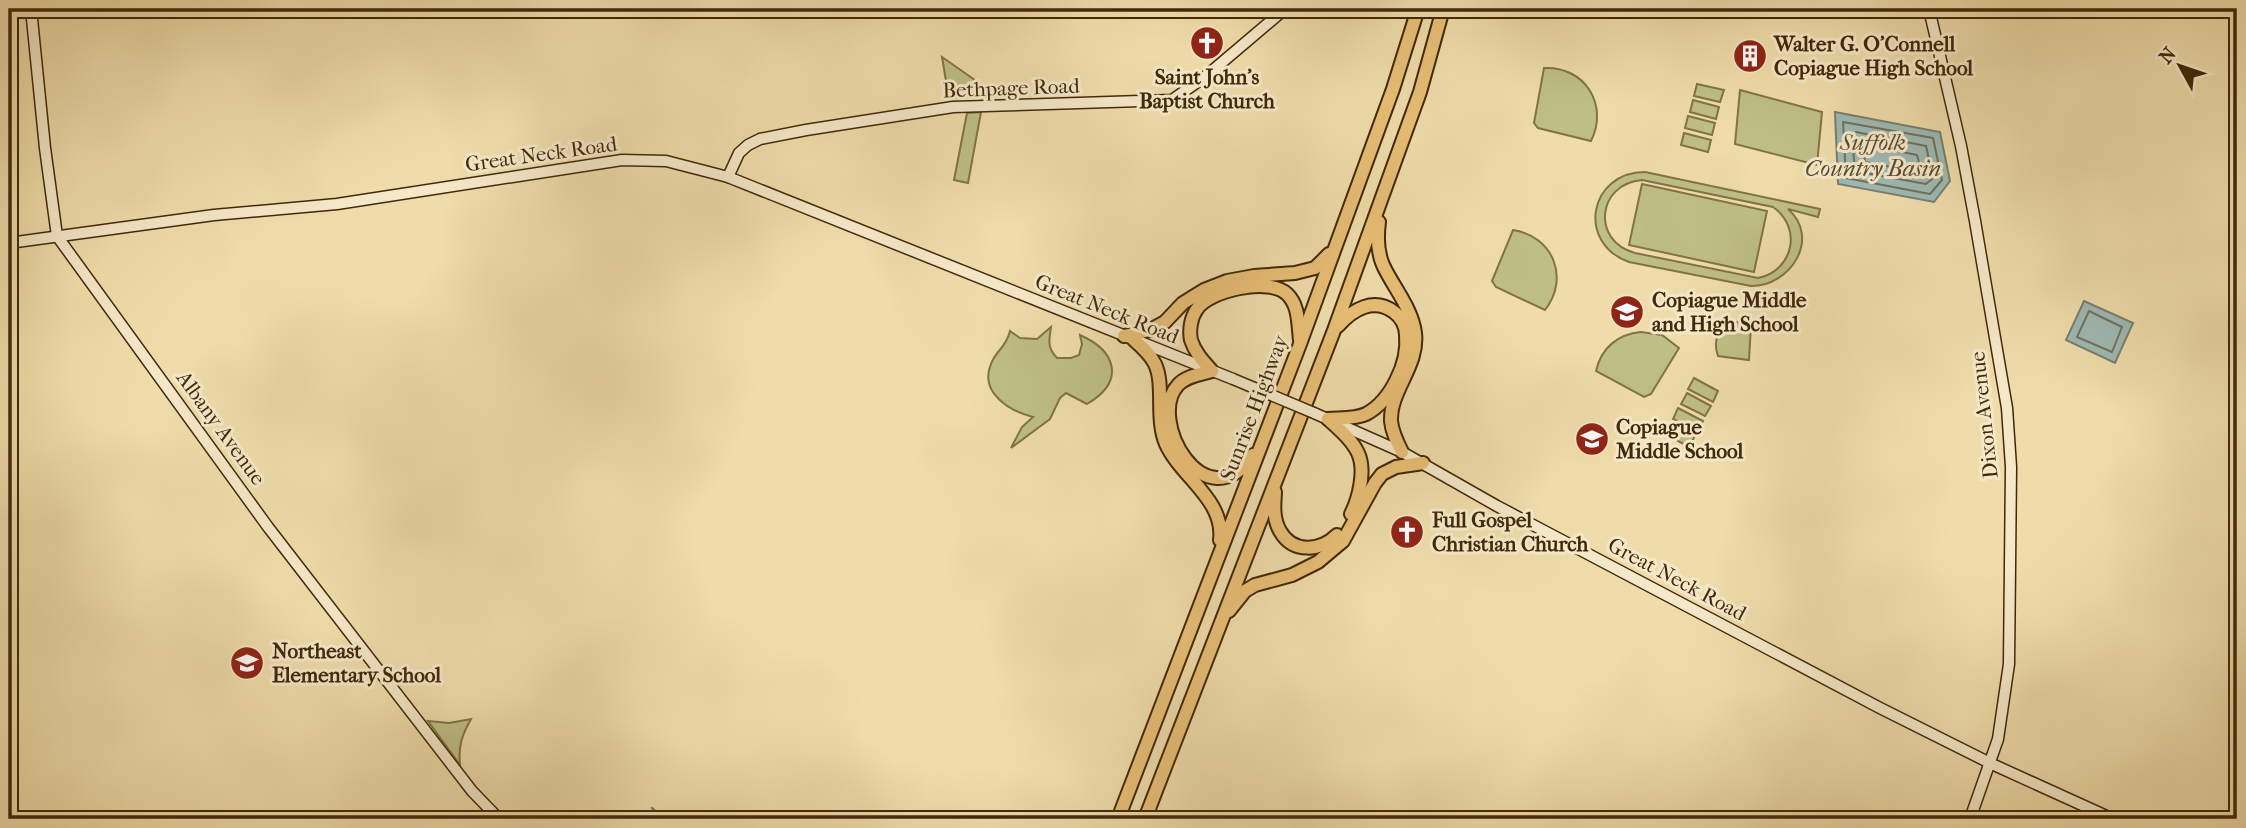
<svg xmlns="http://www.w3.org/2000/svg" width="2246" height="828" font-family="'IM FELL French Canon',serif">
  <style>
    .green { fill: #bebf85; stroke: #807447; stroke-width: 2; fill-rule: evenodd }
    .water { fill: #9eb9b4; stroke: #797f70; stroke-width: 2 }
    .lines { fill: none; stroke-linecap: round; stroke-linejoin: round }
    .shore { stroke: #70715e; stroke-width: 2 }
    .stream { stroke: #797f70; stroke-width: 2.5 }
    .secondary-casing { stroke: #412909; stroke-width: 13 }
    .highway-casing { stroke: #412909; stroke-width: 16 }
    .secondary { stroke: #f5e8c8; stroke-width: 10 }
    .highway { stroke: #e8be75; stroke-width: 12 }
    .secondary-bridge-casing { stroke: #412909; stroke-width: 13; stroke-linecap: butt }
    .secondary-bridge { stroke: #f5e8c8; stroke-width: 10 }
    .labels { text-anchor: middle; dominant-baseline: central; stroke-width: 6; stroke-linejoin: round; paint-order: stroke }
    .poi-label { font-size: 21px; font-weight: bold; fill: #412909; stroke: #f5e8c8; text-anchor: start }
    .street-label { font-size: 21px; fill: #412909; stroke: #f5e8c8 }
    .water-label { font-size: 23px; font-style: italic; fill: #584d34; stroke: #f5e8c8 }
  </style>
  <rect width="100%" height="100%" fill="#efdcaa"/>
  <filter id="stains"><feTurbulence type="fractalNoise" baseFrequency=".00286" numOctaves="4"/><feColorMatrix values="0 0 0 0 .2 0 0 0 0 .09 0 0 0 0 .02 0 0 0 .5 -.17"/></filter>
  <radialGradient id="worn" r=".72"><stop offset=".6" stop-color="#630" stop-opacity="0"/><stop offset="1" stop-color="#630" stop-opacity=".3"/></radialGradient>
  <!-- green -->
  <g class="green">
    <polygon points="942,57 995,94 968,95 949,99"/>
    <path d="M 1544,68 C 1585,66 1609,105 1591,141 L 1538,128 L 1534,123 Z"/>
    <polygon points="1697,84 1724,90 1720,102 1694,96"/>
    <polygon points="1740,90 1822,112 1817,165 1735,144"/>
    <polygon points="1693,100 1719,107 1716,119 1690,112"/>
    <polygon points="981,112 968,183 954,180 967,113"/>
    <polygon points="1688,116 1715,123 1712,135 1685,128"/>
    <polygon points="1684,133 1711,140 1708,152 1681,145"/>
    <path d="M 1645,172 L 1820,209 L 1818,217 L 1788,209 C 1821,238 1791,286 1751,286 L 1629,262 C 1576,243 1589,172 1645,172 ZM 1642,180 L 1773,207 C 1803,228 1793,271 1758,278 L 1635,253 C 1591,241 1597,184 1642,180 Z"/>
    <polygon points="1642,184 1767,211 1754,272 1629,245"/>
    <path d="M 1513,230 C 1553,236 1570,278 1545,310 L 1496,287 L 1492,281 Z"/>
    <path d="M 1737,322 L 1751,325 L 1749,360 L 1718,356 C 1712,339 1719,326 1737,322 Z"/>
    <path d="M 1051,327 C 1049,340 1047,348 1057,358 L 1071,358 L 1079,355 L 1082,344 L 1080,335 C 1116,351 1126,381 1087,404 L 1066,393 L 1060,398 L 1050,419 L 1011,448 L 1022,427 L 1033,417 C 1009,411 979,392 991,364 C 996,350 1006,348 1010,331 L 1020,338 L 1037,339 Z"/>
    <path d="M 1641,332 L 1662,335 L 1679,348 L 1651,394 L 1644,397 L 1596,371 C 1601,348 1618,334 1641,332 Z"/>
    <polygon points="1694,378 1718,391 1713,402 1688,389"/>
    <polygon points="1687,393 1711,406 1705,416 1681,404"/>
    <polygon points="1678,408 1703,421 1697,432 1673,419"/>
    <polygon points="1671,423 1695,436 1689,447 1665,434"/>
    <path d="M 471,719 C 462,735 458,746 460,765 L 428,721 L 449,723 Z"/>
  </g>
  <!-- water -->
  <g class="water">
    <polygon points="1835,112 1940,132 1950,181 1934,202 1838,184"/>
    <polygon points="2084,301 2133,323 2115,363 2066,340"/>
  </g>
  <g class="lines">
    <!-- shore -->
    <g class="shore">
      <polygon points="1843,122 1933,138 1942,180 1930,194 1846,178"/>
      <polygon points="1856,132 1926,146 1933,178 1926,184 1855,171 1852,136"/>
      <polygon points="1867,145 1917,155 1921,170 1917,172 1865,162 1863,148"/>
      <polygon points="2089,311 2122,327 2112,352 2077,337"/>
    </g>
    <!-- stream -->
    <polyline class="stream" points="652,808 663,819"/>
    <!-- secondary casing -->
    <g class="secondary-casing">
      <g id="secondary">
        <polyline points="31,9 45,148 57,236 268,527 472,791 499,819"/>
        <polyline points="1929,9 1961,146 1975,221 2007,408 2011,467 2009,664 1998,739 1970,819"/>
        <polyline points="728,177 739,153 748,145 760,139 806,130 953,107 1172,100 1206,76 1285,9"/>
        <polyline points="9,243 214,215 337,204 622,160 666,161 728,177 1233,379"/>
        <polyline points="1314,413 1402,452 1497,506 1880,708 1994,765 2113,819"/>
      </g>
    </g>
    <!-- highway casing -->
    <g class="highway-casing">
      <g id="highway">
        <path d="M 1379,222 C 1377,237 1377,251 1383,265 C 1393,287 1412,308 1415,333 C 1419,366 1390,390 1391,421 C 1392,432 1397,442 1402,452"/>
        <polyline points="1124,336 1150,330 1165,322 1183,303 1204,290 1227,281 1254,276 1295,273 1315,268 1329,254"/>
        <path d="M 1134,340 C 1142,347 1150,354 1155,364 C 1165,385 1155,419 1166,444 C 1181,477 1225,500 1220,540"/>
        <path d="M 1328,419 C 1339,429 1352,440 1358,453 C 1366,470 1359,498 1351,514"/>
        <path d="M 1328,419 C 1340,418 1356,419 1366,414 C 1391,401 1409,362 1406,335 C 1406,326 1401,317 1394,312 C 1374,297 1353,309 1338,326"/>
        <path d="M 1253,455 C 1205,524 1146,419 1178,385 C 1186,376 1201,374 1212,371 C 1204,362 1195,353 1191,340 C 1189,330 1191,317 1197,309 C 1209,290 1270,277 1287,294 C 1299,305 1298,324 1300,340"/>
        <path d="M 1275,492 C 1274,506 1273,519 1280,531 C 1293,554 1321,551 1337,535"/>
        <polyline points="1229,611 1245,591 1255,585 1292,575 1318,562 1343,541 1375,483 1382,474 1396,467 1423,463"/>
        <polyline points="1118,819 1300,344 1393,89 1418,9"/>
        <polyline points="1145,819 1333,333 1420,92 1443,9"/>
      </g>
    </g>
    <!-- secondary -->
    <use href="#secondary" class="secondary"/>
    <!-- highway -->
    <use href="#highway" class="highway"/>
    <!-- secondary-bridge casing -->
    <g class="secondary-bridge-casing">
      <polyline id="secondary-bridge" points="1233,379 1314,413"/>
    </g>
    <!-- secondary-bridge -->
    <use href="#secondary-bridge" class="secondary-bridge"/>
  </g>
  <!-- icons -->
  <defs>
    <g id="church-disc" transform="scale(1.75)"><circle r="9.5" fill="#8f2418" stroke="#f5e8c8"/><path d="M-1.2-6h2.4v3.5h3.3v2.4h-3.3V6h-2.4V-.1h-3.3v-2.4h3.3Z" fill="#fff"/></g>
    <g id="building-disc" transform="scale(1.75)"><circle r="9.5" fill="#8f2418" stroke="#f5e8c8"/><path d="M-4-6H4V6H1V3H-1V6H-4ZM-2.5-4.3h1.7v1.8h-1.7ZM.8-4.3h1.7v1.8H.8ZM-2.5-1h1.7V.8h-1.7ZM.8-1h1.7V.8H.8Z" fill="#fff"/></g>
    <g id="school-disc" transform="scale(1.75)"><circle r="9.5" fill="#8f2418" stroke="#f5e8c8"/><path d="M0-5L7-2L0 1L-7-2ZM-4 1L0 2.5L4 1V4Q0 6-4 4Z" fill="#fff"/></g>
  </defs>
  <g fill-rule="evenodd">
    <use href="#church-disc" x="1207" y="43"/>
    <use href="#building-disc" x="1750" y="56"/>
    <use href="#school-disc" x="1627" y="312"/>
    <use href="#school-disc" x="1592" y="439"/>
    <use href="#church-disc" x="1407" y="532"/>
    <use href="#school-disc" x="247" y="663"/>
  </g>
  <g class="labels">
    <!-- poi labels -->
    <g class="poi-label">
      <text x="1774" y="44">Walter G. O'Connell<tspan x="1774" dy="24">Copiague High School</tspan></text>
      <text x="1207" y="77" text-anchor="middle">Saint John's<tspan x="1207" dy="24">Baptist Church</tspan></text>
      <text x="1652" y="300">Copiague Middle<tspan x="1652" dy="24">and High School</tspan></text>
      <text x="1616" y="427">Copiague<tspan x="1616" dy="24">Middle School</tspan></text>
      <text x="1432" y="520">Full Gospel<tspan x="1432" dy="24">Christian Church</tspan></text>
      <text x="272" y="651">Northeast<tspan x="272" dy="24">Elementary School</tspan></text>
    </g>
    <!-- street labels -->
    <g class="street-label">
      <text transform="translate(1011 88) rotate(-2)">Bethpage Road</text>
      <text transform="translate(541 154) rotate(-8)">Great Neck Road</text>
      <text transform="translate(1107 309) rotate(22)">Great Neck Road</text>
      <text transform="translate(1254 408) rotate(-69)">Sunrise Highway</text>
      <text transform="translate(1984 415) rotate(-96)">Dixon Avenue</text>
      <text transform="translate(221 428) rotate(54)">Albany Avenue</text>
      <text transform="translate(1677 579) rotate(28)">Great Neck Road</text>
    </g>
    <!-- water labels -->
    <g class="water-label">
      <text x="1873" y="142">Suffolk<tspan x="1873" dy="26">Country Basin</tspan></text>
    </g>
  </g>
  <!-- margin -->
  <rect width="2246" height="828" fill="none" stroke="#efdcaa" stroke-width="35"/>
  <rect x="10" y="10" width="2225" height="807" fill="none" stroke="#412909" stroke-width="3.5"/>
  <rect x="18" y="18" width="2211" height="793" fill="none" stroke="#412909" stroke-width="2"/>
  <!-- north arrow -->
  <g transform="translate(2180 66) rotate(310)" stroke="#f5e8c8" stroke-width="5" paint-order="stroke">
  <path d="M0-5L12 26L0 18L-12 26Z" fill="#412909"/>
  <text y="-10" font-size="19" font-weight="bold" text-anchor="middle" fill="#412909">N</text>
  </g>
  <rect width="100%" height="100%" filter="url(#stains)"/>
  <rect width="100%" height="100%" fill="url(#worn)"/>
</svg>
